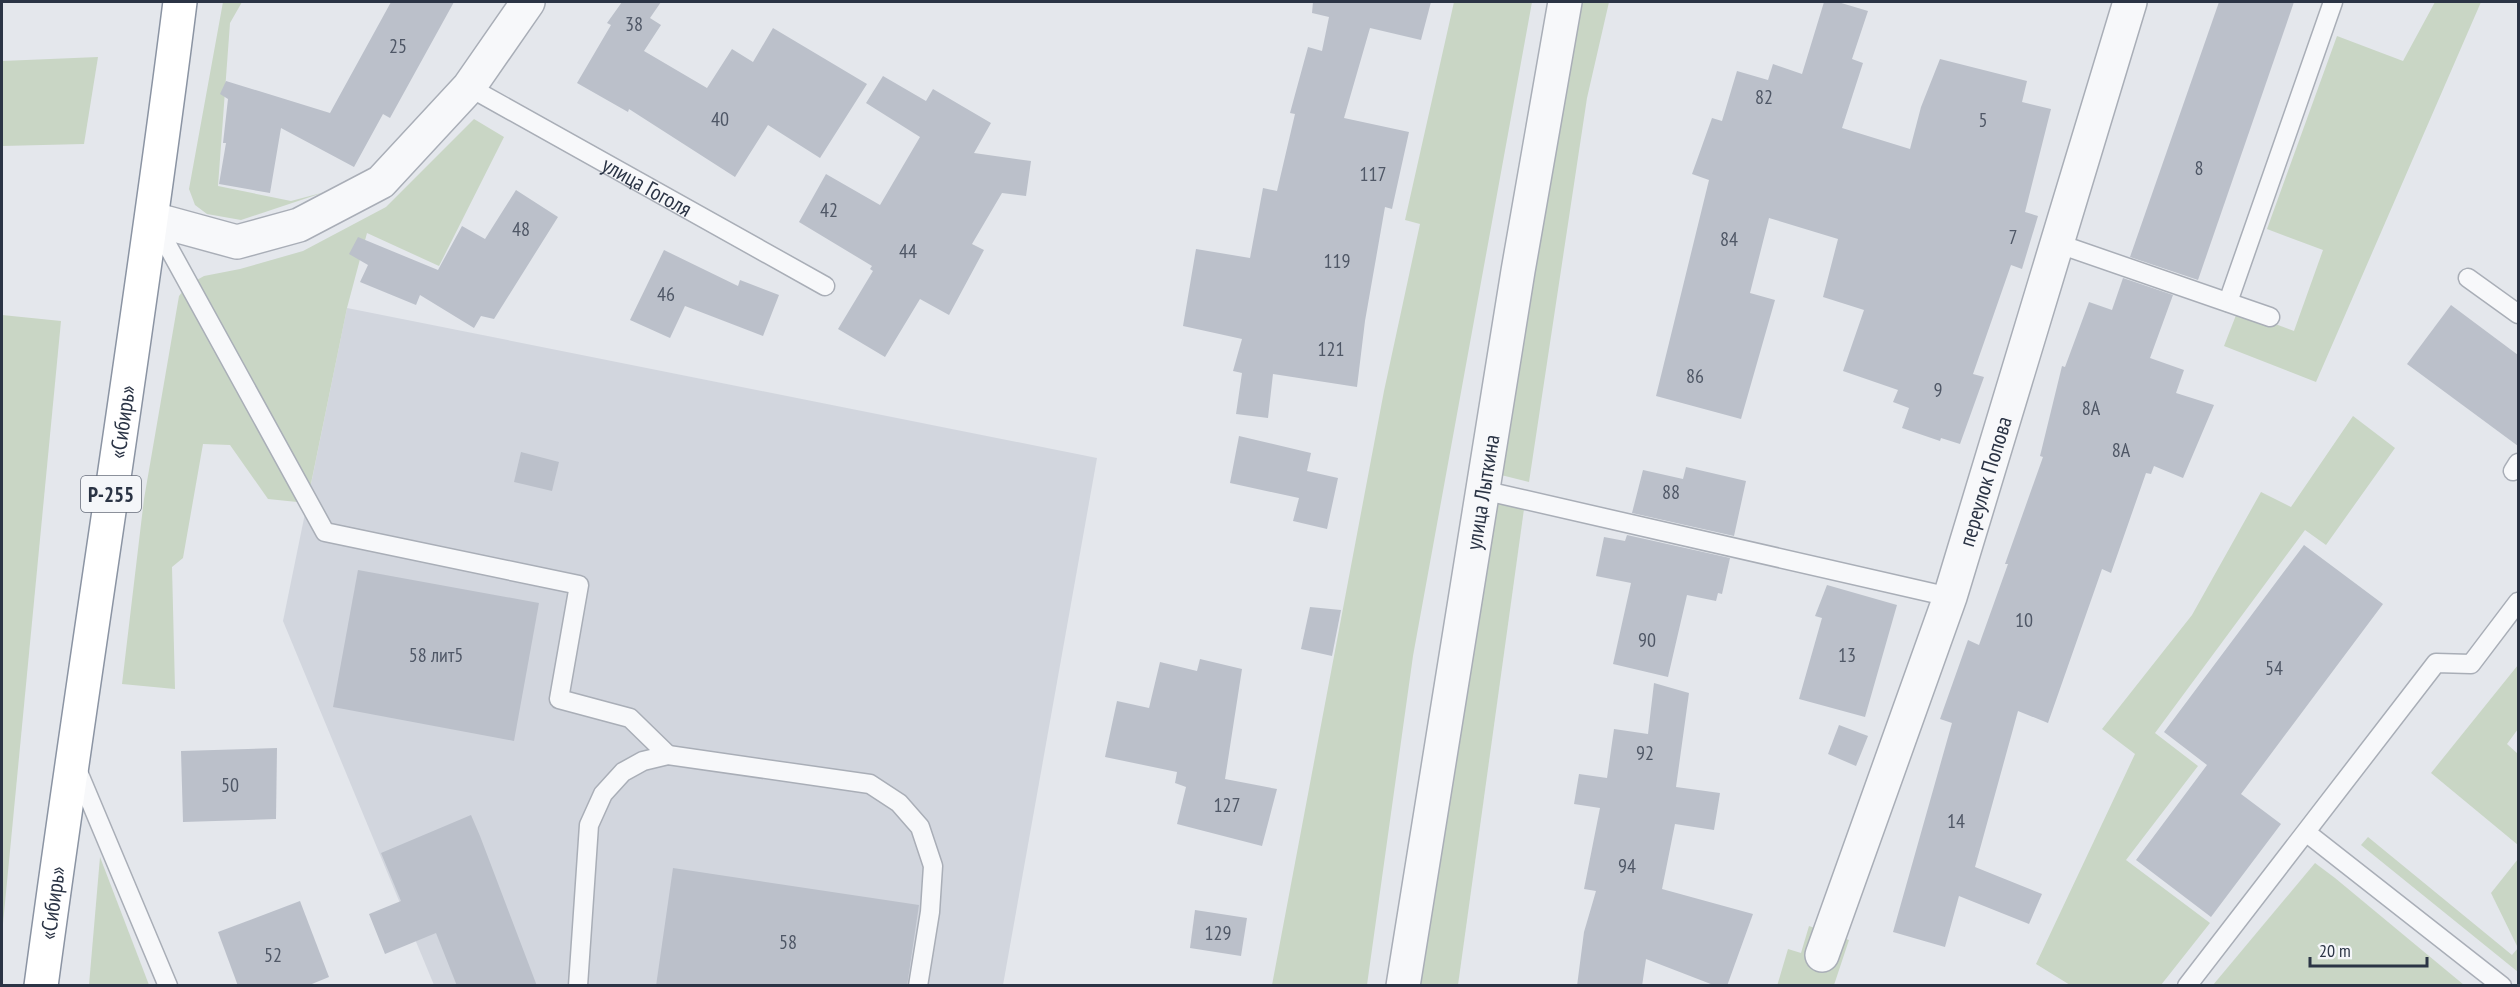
<svg xmlns="http://www.w3.org/2000/svg" width="2520" height="987" font-family="'PT Sans Narrow',sans-serif">
  <style>
    .built { fill: #d2d6de }
    .green { fill: #c9d6c5 }
    .building { fill: #bbc0ca }
    .lines { fill: none; stroke-linecap: round; stroke-linejoin: round }
    .lane-casing { stroke: #a9aeb7; stroke-width: 21 }
    .street-casing { stroke: #a9aeb7; stroke-width: 36 }
    .highway-casing { stroke: #8b94a3; stroke-width: 36 }
    .lane { stroke: #f7f8fa; stroke-width: 18 }
    .street { stroke: #f7f8fa; stroke-width: 33 }
    .highway { stroke: #fff; stroke-width: 33 }
    .labels { text-anchor: middle; dominant-baseline: central; stroke-width: 4.5; stroke-linejoin: round; paint-order: stroke }
    .number-label { font-size: 20px; fill: #4f5766 }
    .shield { fill: #f4f6f9; stroke: #676e7b; stroke-width: 1.5 }
    .shield-label { font-size: 21px; font-weight: bold; fill: #2b3445 }
    .street-label { font-size: 22px; fill: #2b3445; stroke: #f4f6f9 }
  </style>
  <rect width="100%" height="100%" fill="#e4e7ec"/>
  <!-- built -->
  <polygon class="built" points="347,308 1097,458 1003,985 434,985 283,621"/>
  <!-- green -->
  <g class="green">
    <polygon points="223,2 242,2 230,23 218,186 291,201 325,192 241,220 207,214 195,205 189,189"/>
    <polygon points="1454,2 1532,2 1413,656 1367,985 1272,985 1384,391 1420,224 1405,220"/>
    <polygon points="1580,2 1609,2 1587,98 1529,482 1501,475 1546,190"/>
    <polygon points="2435,2 2481,2 2316,382 2224,346 2238,310 2294,331 2323,250 2267,229 2337,36 2403,61"/>
    <polygon points="98,57 84,144 2,146 2,61"/>
    <polygon points="474,119 504,137 439,266 367,233 347,308 307,503 268,499 230,445 203,444 183,558 172,567 175,689 122,684 144,499 179,296 188,285 204,276 240,269 303,251 386,207"/>
    <polygon points="2,315 61,321 2,934"/>
    <polygon points="2353,416 2395,448 2326,545 2305,530 2155,733 2198,766 2126,860 2210,923 2161,985 2070,985 2036,964 2135,754 2102,729 2192,615 2261,492 2291,507"/>
    <polygon points="1495,503 1524,509 1458,985 1420,986"/>
    <polygon points="2518,665 2518,729 2507,744 2518,754 2518,845 2431,773"/>
    <polygon points="2368,837 2512,955 2518,948 2518,972 2361,845"/>
    <polygon points="100,857 149,985 89,985"/>
    <polygon points="2518,859 2518,948 2491,893"/>
    <polygon points="2315,863 2335,878 2464,985 2213,985"/>
    <polygon points="1809,926 1849,940 1834,985 1777,986 1788,949 1801,953"/>
  </g>
  <!-- building -->
  <g class="building">
    <polygon points="391,2 454,2 390,118 383,114 354,167 281,128 270,193 219,184 226,143 223,143 228,99 220,94 226,81 330,113"/>
    <polygon points="622,2 661,2 650,18 661,25 644,51 707,88 732,49 753,62 773,28 867,84 820,158 768,125 735,177 629,109 628,112 577,83 611,25 607,23"/>
    <polygon points="1313,2 1431,2 1421,40 1370,28 1344,118 1409,132 1392,209 1385,207 1365,321 1357,387 1273,374 1268,418 1236,414 1242,373 1233,371 1242,339 1183,326 1196,249 1250,258 1263,188 1277,191 1295,114 1290,113 1308,47 1322,51 1329,17 1312,13"/>
    <polygon points="1824,2 1838,2 1868,11 1852,59 1863,63 1842,128 1910,149 1921,107 1940,59 2027,81 2022,102 2051,109 2025,212 2038,216 2022,269 2011,265 1973,374 1984,377 1960,444 1941,438 1940,441 1902,428 1909,408 1893,402 1898,390 1843,371 1864,310 1823,297 1838,239 1769,218 1750,293 1775,300 1741,419 1656,396 1709,180 1692,174 1712,118 1722,121 1737,71 1768,80 1773,64 1802,74"/>
    <polygon points="2219,2 2294,2 2198,280 2130,257"/>
    <polygon points="883,76 926,101 933,89 991,123 974,153 1031,161 1026,196 1002,193 972,244 984,250 949,315 920,299 885,357 838,329 873,271 870,269 872,266 799,222 826,174 880,205 920,137 866,103"/>
    <polygon points="516,190 558,217 494,319 481,316 474,328 420,295 416,305 360,282 368,265 349,254 358,237 438,270 462,226 485,239"/>
    <polygon points="664,250 738,286 740,280 779,295 763,336 685,306 670,338 630,320"/>
    <polygon points="2123,278 2173,295 2150,358 2184,370 2176,393 2214,405 2183,478 2154,466 2151,474 2146,473 2111,573 2102,569 2048,723 2018,711 1975,867 2042,894 2029,924 1959,896 1945,947 1893,932 1952,723 1940,719 1968,640 1979,645 2008,564 2005,564 2043,457 2040,456 2062,366 2065,367 2089,302 2112,310"/>
    <polygon points="2451,305 2518,355 2518,446 2407,364"/>
    <polygon points="1239,436 1311,453 1307,471 1338,478 1327,529 1293,521 1299,498 1230,483"/>
    <polygon points="521,452 559,462 552,491 514,482"/>
    <polygon points="1686,467 1746,481 1734,536 1632,513 1643,470 1683,479"/>
    <polygon points="1627,535 1730,558 1722,594 1718,593 1716,601 1687,595 1668,677 1613,664 1631,583 1596,576 1604,537 1625,541"/>
    <polygon points="2304,545 2383,604 2241,794 2281,824 2211,917 2136,860 2207,765 2164,732"/>
    <polygon points="358,570 539,603 514,741 333,707"/>
    <polygon points="1827,585 1897,605 1865,717 1799,699 1822,618 1815,616"/>
    <polygon points="1310,607 1341,610 1332,656 1301,649"/>
    <polygon points="1200,659 1242,669 1225,779 1277,789 1262,846 1177,824 1186,787 1175,783 1177,772 1105,757 1117,701 1149,708 1160,662 1197,671"/>
    <polygon points="1654,683 1689,693 1676,787 1720,793 1714,830 1675,824 1662,889 1753,914 1727,986 1716,986 1646,959 1642,986 1577,986 1584,932 1596,891 1584,889 1600,808 1574,804 1579,774 1607,778 1614,729 1648,734"/>
    <polygon points="1839,725 1868,736 1856,766 1828,754"/>
    <polygon points="277,748 276,819 183,822 181,751"/>
    <polygon points="471,815 480,836 537,986 457,986 436,933 385,954 369,914 401,901 381,853"/>
    <polygon points="673,868 919,905 907,986 656,986"/>
    <polygon points="300,901 329,977 307,986 238,986 218,932"/>
    <polygon points="1195,910 1247,918 1241,956 1190,948"/>
  </g>
  <g class="lines">
    <!-- lane casing -->
    <g class="lane-casing">
      <g id="lane">
        <path id="s1" d="M 469,87 L 825,286"/>
        <polyline points="154,221 325,532 579,585 559,699 630,718 668,755"/>
        <polyline points="2059,244 2270,317"/>
        <polyline points="2468,278 2518,314"/>
        <polyline points="2228,302 2333,2"/>
        <polyline points="2513,471 2518,463"/>
        <polyline points="1482,490 1950,597"/>
        <polyline points="76,767 168,986"/>
        <polyline points="2307,833 2502,986"/>
        <polyline points="578,986 589,825 603,794 623,772 643,761 668,755 870,784 899,803 920,827 933,866 930,912 918,986"/>
        <polyline points="2187,986 2436,663 2471,664 2518,602"/>
      </g>
    </g>
    <!-- street casing -->
    <g class="street-casing">
      <g id="street">
        <polyline points="153,219 237,242 299,225 381,182 469,87 528,2"/>
        <path id="s2" d="M 1822,955 L 1950,597 L 2130,2"/>
        <path id="s3" d="M 1403,986 L 1518,271 L 1565,2"/>
      </g>
    </g>
    <!-- highway casing -->
    <g class="highway-casing">
      <g id="highway">
        <path id="s4" d="M 41,986 C 85,657 139,330 180,2"/>
      </g>
    </g>
    <!-- lane -->
    <use href="#lane" class="lane"/>
    <!-- street -->
    <use href="#street" class="street"/>
    <!-- highway -->
    <use href="#highway" class="highway"/>
  </g>
  <g class="labels">
    <!-- number labels -->
    <g class="number-label">
      <text x="634" y="24">38</text>
      <text x="398" y="46">25</text>
      <text x="1764" y="97">82</text>
      <text x="720" y="119">40</text>
      <text x="1983" y="120">5</text>
      <text x="2199" y="168">8</text>
      <text x="1373" y="174">117</text>
      <text x="829" y="210">42</text>
      <text x="521" y="229">48</text>
      <text x="2013" y="237">7</text>
      <text x="1729" y="239">84</text>
      <text x="908" y="251">44</text>
      <text x="1337" y="261">119</text>
      <text x="666" y="294">46</text>
      <text x="1331" y="349">121</text>
      <text x="1695" y="376">86</text>
      <text x="1938" y="390">9</text>
      <text x="2091" y="408">8А</text>
      <text x="2121" y="450">8А</text>
      <text x="1671" y="492">88</text>
      <text x="2024" y="620">10</text>
      <text x="1647" y="640">90</text>
      <text x="436" y="655">58 лит5</text>
      <text x="1847" y="655">13</text>
      <text x="2274" y="668">54</text>
      <text x="1645" y="753">92</text>
      <text x="230" y="785">50</text>
      <text x="1227" y="805">127</text>
      <text x="1956" y="821">14</text>
      <text x="1627" y="866">94</text>
      <text x="1218" y="933">129</text>
      <text x="788" y="942">58</text>
      <text x="273" y="955">52</text>
    </g>
    <!-- shield labels -->
    <rect class="shield" x="81" y="476" width="60" height="36" rx="4.5"/>
    <g class="shield-label">
      <text x="111" y="494">Р-255</text>
    </g>
    <!-- street labels -->
    <g class="street-label">
      <text stroke="none"><textPath href="#s1" startOffset="204">улица Гоголя</textPath></text>
      <text stroke="none"><textPath href="#s4" startOffset="570">«Сибирь»</textPath></text>
      <text stroke="none"><textPath href="#s2" startOffset="501">переулок Попова</textPath></text>
      <text stroke="none"><textPath href="#s3" startOffset="500">улица Лыткина</textPath></text>
      <text stroke="none"><textPath href="#s4" startOffset="84">«Сибирь»</textPath></text>
    </g>
  </g>
  <!-- border -->
  <rect width="2520" height="987" fill="none" stroke="#2b3445" stroke-width="6"/>
  <!-- scale -->
  <path d="M2310 957v9h117v-9" fill="none" stroke="#2b3445" stroke-width="3"/>
  <text x="2319" y="957" font-size="18" fill="#2b3445" stroke="#f4f6f9" stroke-width="4.5" paint-order="stroke">20 m</text>
</svg>
